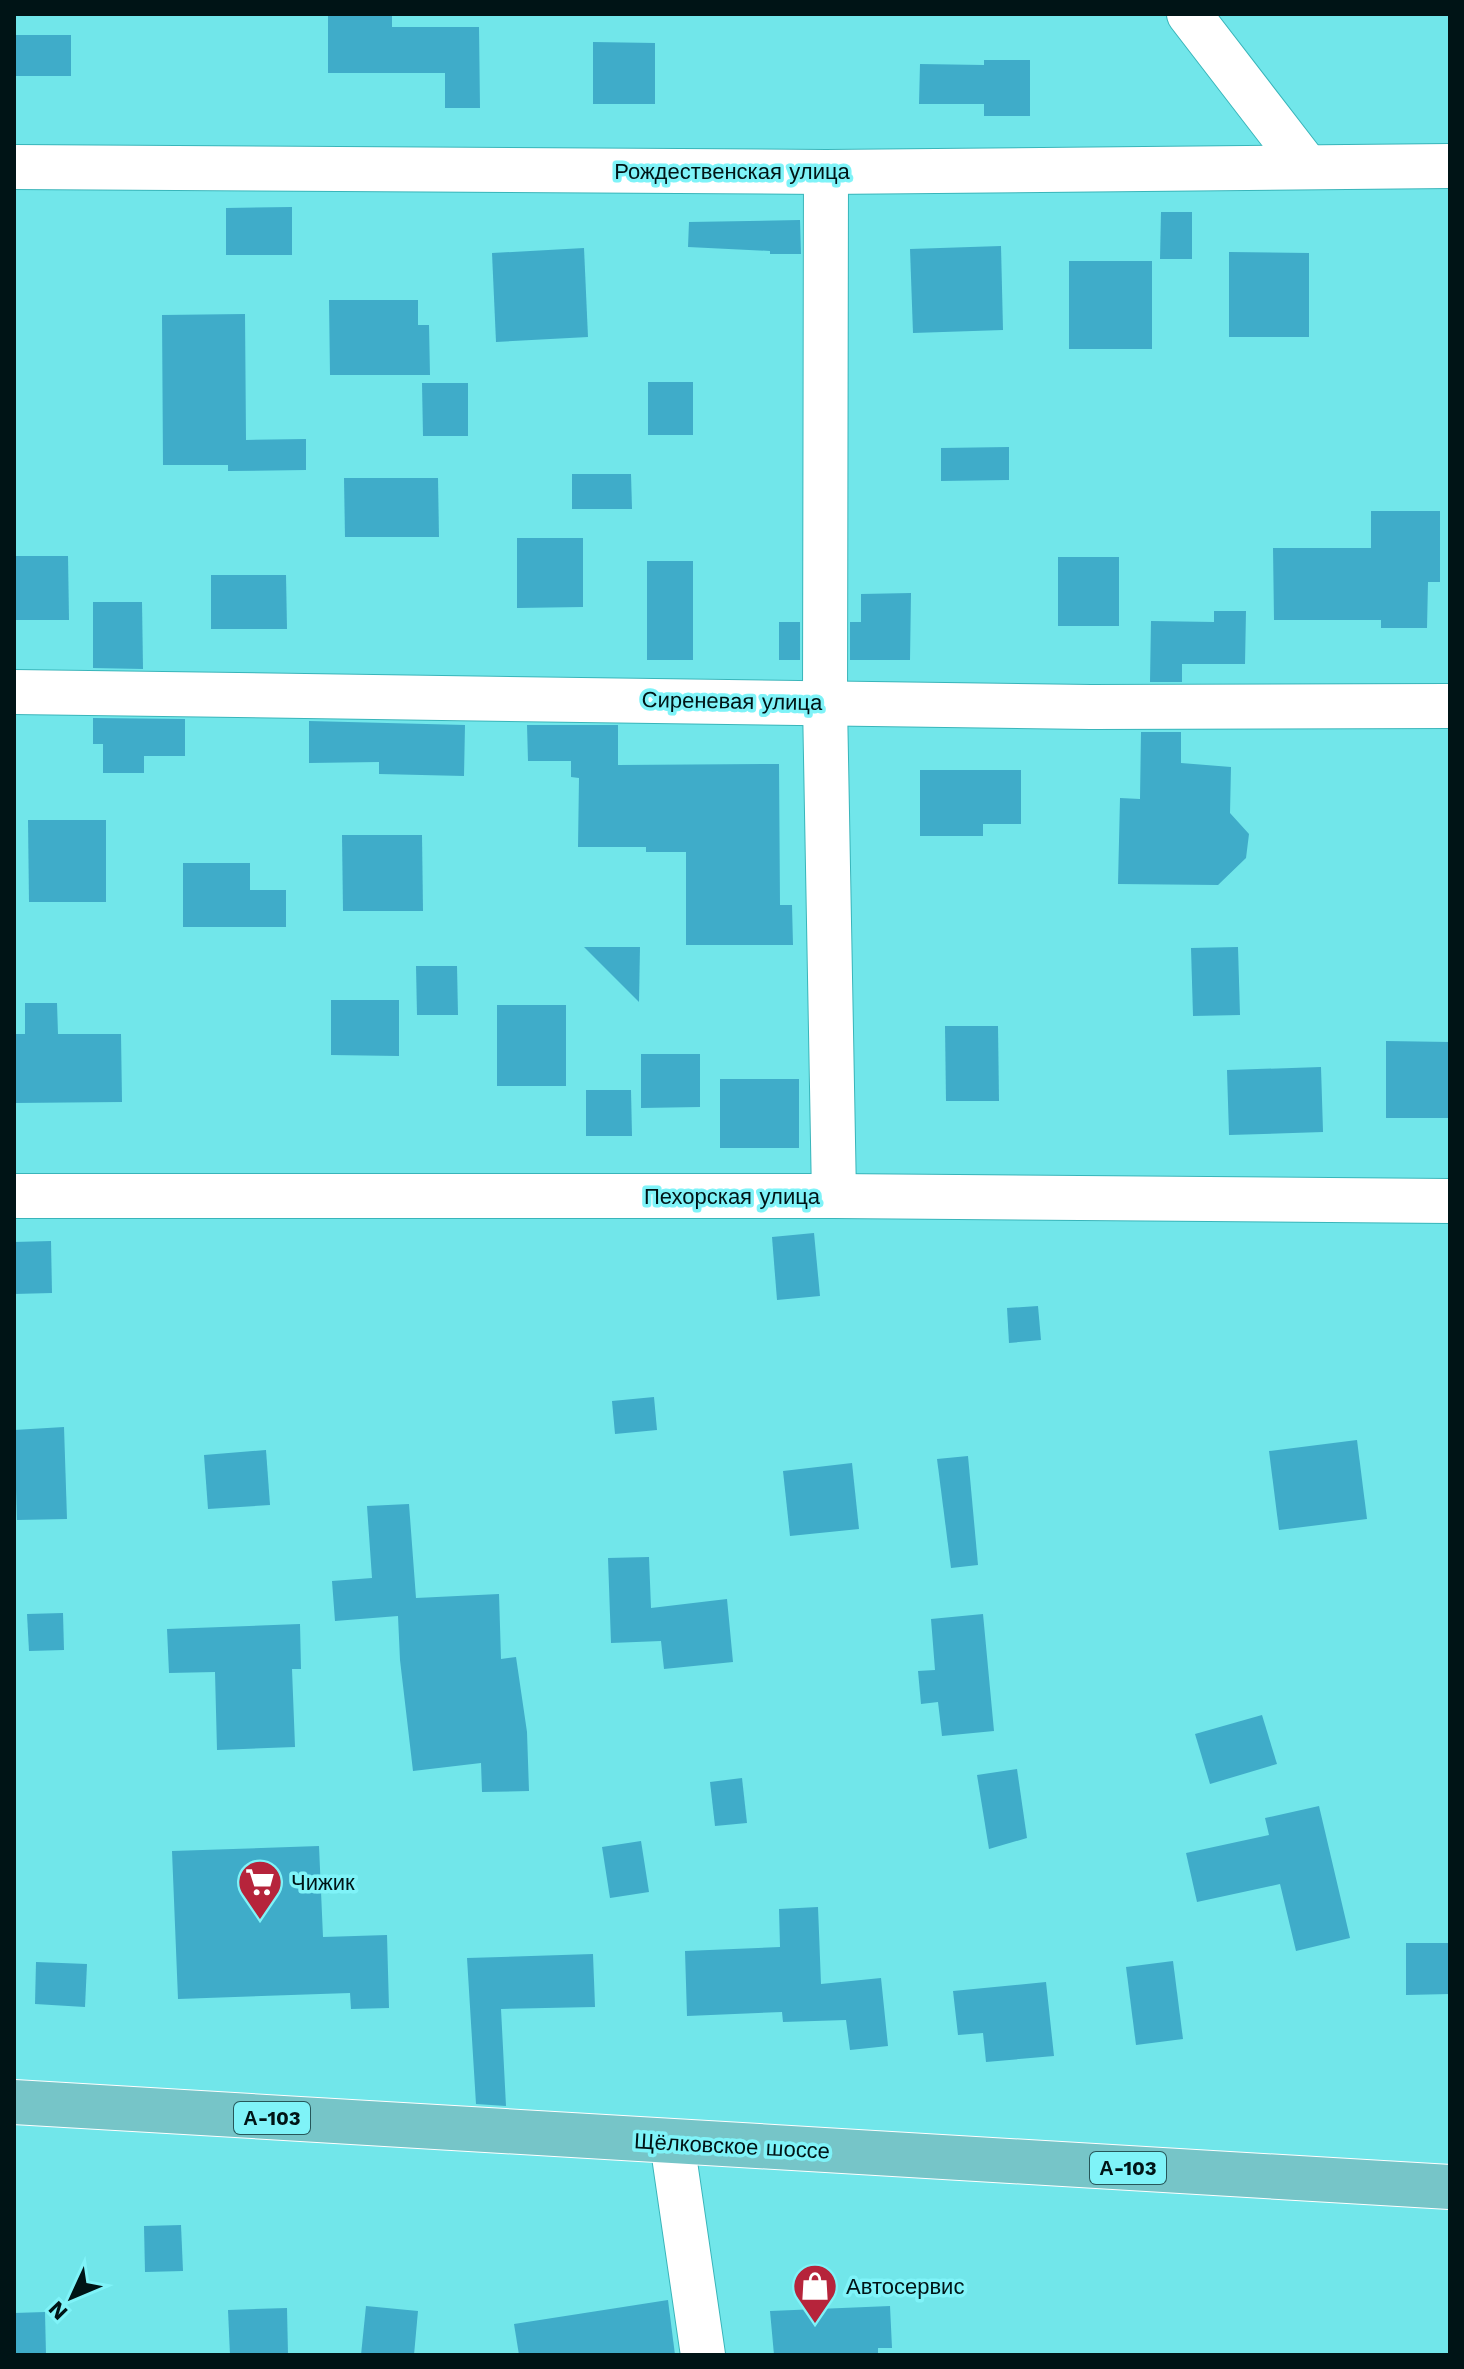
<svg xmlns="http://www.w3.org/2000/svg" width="1464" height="2369" font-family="'Work Sans',sans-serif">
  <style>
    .building { fill: #3facc9 }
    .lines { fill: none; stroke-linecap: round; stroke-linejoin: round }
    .street-casing { stroke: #39b5ba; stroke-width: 46 }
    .primary-casing { stroke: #fff; stroke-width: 46 }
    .street { stroke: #fff; stroke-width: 44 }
    .primary { stroke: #76c5c8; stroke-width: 44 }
    .labels { text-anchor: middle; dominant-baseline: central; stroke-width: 7; stroke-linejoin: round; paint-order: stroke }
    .shield { fill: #7ff3f8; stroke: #26575a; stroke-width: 2 }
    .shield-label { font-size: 20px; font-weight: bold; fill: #001416 }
    .street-label { font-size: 22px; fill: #001416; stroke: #7ff3f8 }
    .poi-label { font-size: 22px; fill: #001416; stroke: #7ff3f8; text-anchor: start }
  </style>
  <rect width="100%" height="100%" fill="#71e6ea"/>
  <!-- building -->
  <g class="building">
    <polygon points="328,14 392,14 392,27 479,27 480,108 445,108 445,73 328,73"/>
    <rect x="14" y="35" width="57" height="41"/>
    <polygon points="593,42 655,43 655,104 593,104"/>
    <polygon points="984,60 1030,60 1030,116 984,116 984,104 919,104 920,64 984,65"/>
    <polygon points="292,207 292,255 226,255 226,208"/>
    <polygon points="1161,212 1192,212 1192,259 1160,259"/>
    <polygon points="800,220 801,254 770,254 770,251 688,247 689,222"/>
    <polygon points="1001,246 1003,330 913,333 910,249"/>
    <polygon points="584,248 588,337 496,342 492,253"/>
    <polygon points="1229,252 1309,253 1309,337 1229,337"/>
    <rect x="1069" y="261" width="83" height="88"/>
    <polygon points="329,300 418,300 418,325 429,325 430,375 330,375"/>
    <polygon points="245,314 246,440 306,439 306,470 228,471 228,465 163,465 162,315"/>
    <rect x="648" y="382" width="45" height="53"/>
    <polygon points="422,383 468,383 468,436 423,436"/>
    <polygon points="1009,447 1009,480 941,481 941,448"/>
    <polygon points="572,474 631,474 632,509 572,509"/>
    <polygon points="344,478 438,478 439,537 345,537"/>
    <polygon points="1371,511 1440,511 1440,582 1428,582 1427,628 1381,628 1381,620 1274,620 1273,548 1371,548"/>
    <polygon points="517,538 583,538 583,607 517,608"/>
    <polygon points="14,556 68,556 69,620 14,620"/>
    <rect x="1058" y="557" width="61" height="69"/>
    <rect x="647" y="561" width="46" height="99"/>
    <polygon points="211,575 286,575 287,629 211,629"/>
    <polygon points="911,593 910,660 850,660 850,622 861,622 861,594"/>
    <polygon points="93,602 142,602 143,669 93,668"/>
    <polygon points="1214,611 1246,611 1245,664 1182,664 1182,682 1150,682 1151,621 1214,622"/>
    <rect x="779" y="622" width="21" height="38"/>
    <polygon points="93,718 185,719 185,756 144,756 144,773 103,773 103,744 93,744"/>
    <polygon points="309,721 465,725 464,776 379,774 379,762 309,763"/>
    <polygon points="527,725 618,725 618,765 779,764 780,905 792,905 793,945 686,945 686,852 646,852 646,847 578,847 579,778 571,777 571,761 528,761"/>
    <polygon points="1141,732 1181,732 1181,763 1231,767 1230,813 1249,834 1246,858 1218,885 1118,884 1120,798 1140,799"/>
    <polygon points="920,770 1021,770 1021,824 983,824 983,836 920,836"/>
    <polygon points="28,820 106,820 106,902 29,902"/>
    <polygon points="342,835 422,835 423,911 343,911"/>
    <polygon points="183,863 250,863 250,890 286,890 286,927 183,927"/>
    <polygon points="584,947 640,947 639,1002"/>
    <polygon points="1238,947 1240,1015 1193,1016 1191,948"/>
    <polygon points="416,966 457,966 458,1015 417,1015"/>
    <polygon points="331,1000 399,1000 399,1056 331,1055"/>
    <polygon points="25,1003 57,1003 58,1034 121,1034 122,1102 14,1103 14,1034 25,1034"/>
    <rect x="497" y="1005" width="69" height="81"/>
    <polygon points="945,1026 998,1026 999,1101 946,1101"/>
    <polygon points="1386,1041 1450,1042 1450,1118 1386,1118"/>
    <polygon points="641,1054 700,1054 700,1107 641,1108"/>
    <polygon points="1321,1067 1323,1132 1229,1135 1227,1070"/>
    <rect x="720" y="1079" width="79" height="69"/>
    <polygon points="586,1090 631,1090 632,1136 586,1136"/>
    <polygon points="814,1233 820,1296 777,1300 772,1237"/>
    <polygon points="51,1241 52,1293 14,1294 14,1242"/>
    <polygon points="1038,1306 1041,1340 1009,1343 1007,1308"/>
    <polygon points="654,1397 657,1430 615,1434 612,1401"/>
    <polygon points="64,1427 67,1519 17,1520 14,1430"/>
    <polygon points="1357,1440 1367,1519 1279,1530 1269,1451"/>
    <polygon points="266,1450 270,1505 208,1509 204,1455"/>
    <polygon points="968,1456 978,1565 951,1568 937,1459"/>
    <polygon points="852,1463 859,1529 790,1536 783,1471"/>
    <polygon points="409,1504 416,1598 499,1594 501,1659 516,1657 527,1732 529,1791 482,1792 481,1763 413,1771 400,1660 398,1616 335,1621 332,1581 372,1578 367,1506"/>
    <polygon points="649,1557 651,1608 727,1599 733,1662 664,1669 661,1641 611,1643 608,1558"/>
    <polygon points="63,1613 64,1650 29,1651 27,1614"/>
    <polygon points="983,1614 994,1731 942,1736 938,1702 921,1704 918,1671 935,1670 931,1619"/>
    <polygon points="300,1624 301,1669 292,1669 295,1747 217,1750 215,1672 169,1673 167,1629"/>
    <polygon points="1262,1715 1277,1764 1210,1784 1195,1734"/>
    <polygon points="1017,1769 1027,1838 989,1849 977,1775"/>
    <polygon points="742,1778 747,1823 715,1826 710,1782"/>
    <polygon points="1319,1806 1350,1938 1296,1951 1280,1884 1197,1902 1186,1853 1269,1835 1265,1818"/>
    <polygon points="641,1841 649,1892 610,1898 602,1847"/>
    <polygon points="319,1846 323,1937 387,1935 389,2008 351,2009 350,1993 178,1999 172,1851"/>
    <polygon points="818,1907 821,1984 881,1978 888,2046 850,2050 846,2020 783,2022 782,2012 687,2016 685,1951 780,1947 779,1909"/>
    <polygon points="1406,1943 1450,1943 1450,1994 1406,1995"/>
    <polygon points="593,1954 595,2007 501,2009 506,2106 476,2104 467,1958"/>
    <polygon points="1173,1961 1183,2039 1136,2045 1126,1967"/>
    <polygon points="36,1962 87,1964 85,2007 35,2004"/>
    <polygon points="1046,1982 1054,2056 986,2062 983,2033 958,2035 953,1991"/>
    <polygon points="181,2225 183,2271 145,2272 144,2226"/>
    <polygon points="668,2300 675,2355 519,2355 514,2324"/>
    <polygon points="366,2306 418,2311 414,2355 361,2355"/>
    <polygon points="890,2306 892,2348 878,2348 878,2355 774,2355 770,2311"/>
    <polygon points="287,2308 288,2355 230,2355 228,2310"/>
    <polygon points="45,2312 46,2355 14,2355 14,2313"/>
  </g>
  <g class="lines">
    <!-- street casing -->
    <g class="street-casing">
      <g id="street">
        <polyline points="1189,14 1306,166"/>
        <polyline points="14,167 826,172 1450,166"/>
        <polyline points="826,172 825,703 834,1196"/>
        <polyline points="14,692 1091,707 1450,706"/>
        <polyline points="14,1196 834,1196 1450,1201"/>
        <polyline points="672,2142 703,2355"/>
      </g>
    </g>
    <!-- primary casing -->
    <g class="primary-casing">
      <polyline id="primary" points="14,2102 1450,2187"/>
    </g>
    <!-- street -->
    <use href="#street" class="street"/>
    <!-- primary -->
    <use href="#primary" class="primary"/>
  </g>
  <!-- icons -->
  <defs>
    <g id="supermarket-pin" transform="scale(2.3)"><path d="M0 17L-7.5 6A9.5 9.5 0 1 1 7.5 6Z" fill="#b6243b" stroke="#7ff3f8"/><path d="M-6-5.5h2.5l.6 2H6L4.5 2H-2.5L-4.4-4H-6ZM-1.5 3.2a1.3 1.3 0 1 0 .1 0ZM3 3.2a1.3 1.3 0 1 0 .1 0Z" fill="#fff"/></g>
    <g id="shop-pin" transform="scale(2.3)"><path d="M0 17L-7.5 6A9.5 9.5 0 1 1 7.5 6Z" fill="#b6243b" stroke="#7ff3f8"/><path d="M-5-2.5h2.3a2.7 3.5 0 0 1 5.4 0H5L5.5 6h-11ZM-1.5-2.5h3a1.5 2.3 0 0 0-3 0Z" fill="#fff"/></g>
  </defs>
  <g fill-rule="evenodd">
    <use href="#supermarket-pin" x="260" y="1882"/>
    <use href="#shop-pin" x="815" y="2286"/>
  </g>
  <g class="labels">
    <!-- shield labels -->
    <g class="shield">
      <rect x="234" y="2102" width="76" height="32" rx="6"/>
      <rect x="1090" y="2152" width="76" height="32" rx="6"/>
    </g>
    <g class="shield-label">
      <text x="272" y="2118">А-103</text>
      <text x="1128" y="2168">А-103</text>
    </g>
    <!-- street labels -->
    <g class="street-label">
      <text x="732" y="171">Рождественская улица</text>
      <text transform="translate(732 701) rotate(1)">Сиреневая улица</text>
      <text x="732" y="1196">Пехорская улица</text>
      <text transform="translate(732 2146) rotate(3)">Щёлковское шоссе</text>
    </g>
    <!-- poi labels -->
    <g class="poi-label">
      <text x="291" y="1882">Чижик</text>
      <text x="846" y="2286">Автосервис</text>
    </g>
  </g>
  <!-- border -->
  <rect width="1464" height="2369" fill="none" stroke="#001416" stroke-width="32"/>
  <!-- north arrow -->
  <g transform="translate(72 2297) rotate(226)" stroke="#7ff3f8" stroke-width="6" paint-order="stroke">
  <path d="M0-6L14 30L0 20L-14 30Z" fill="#001416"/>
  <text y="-12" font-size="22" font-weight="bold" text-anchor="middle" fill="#001416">N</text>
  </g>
</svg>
